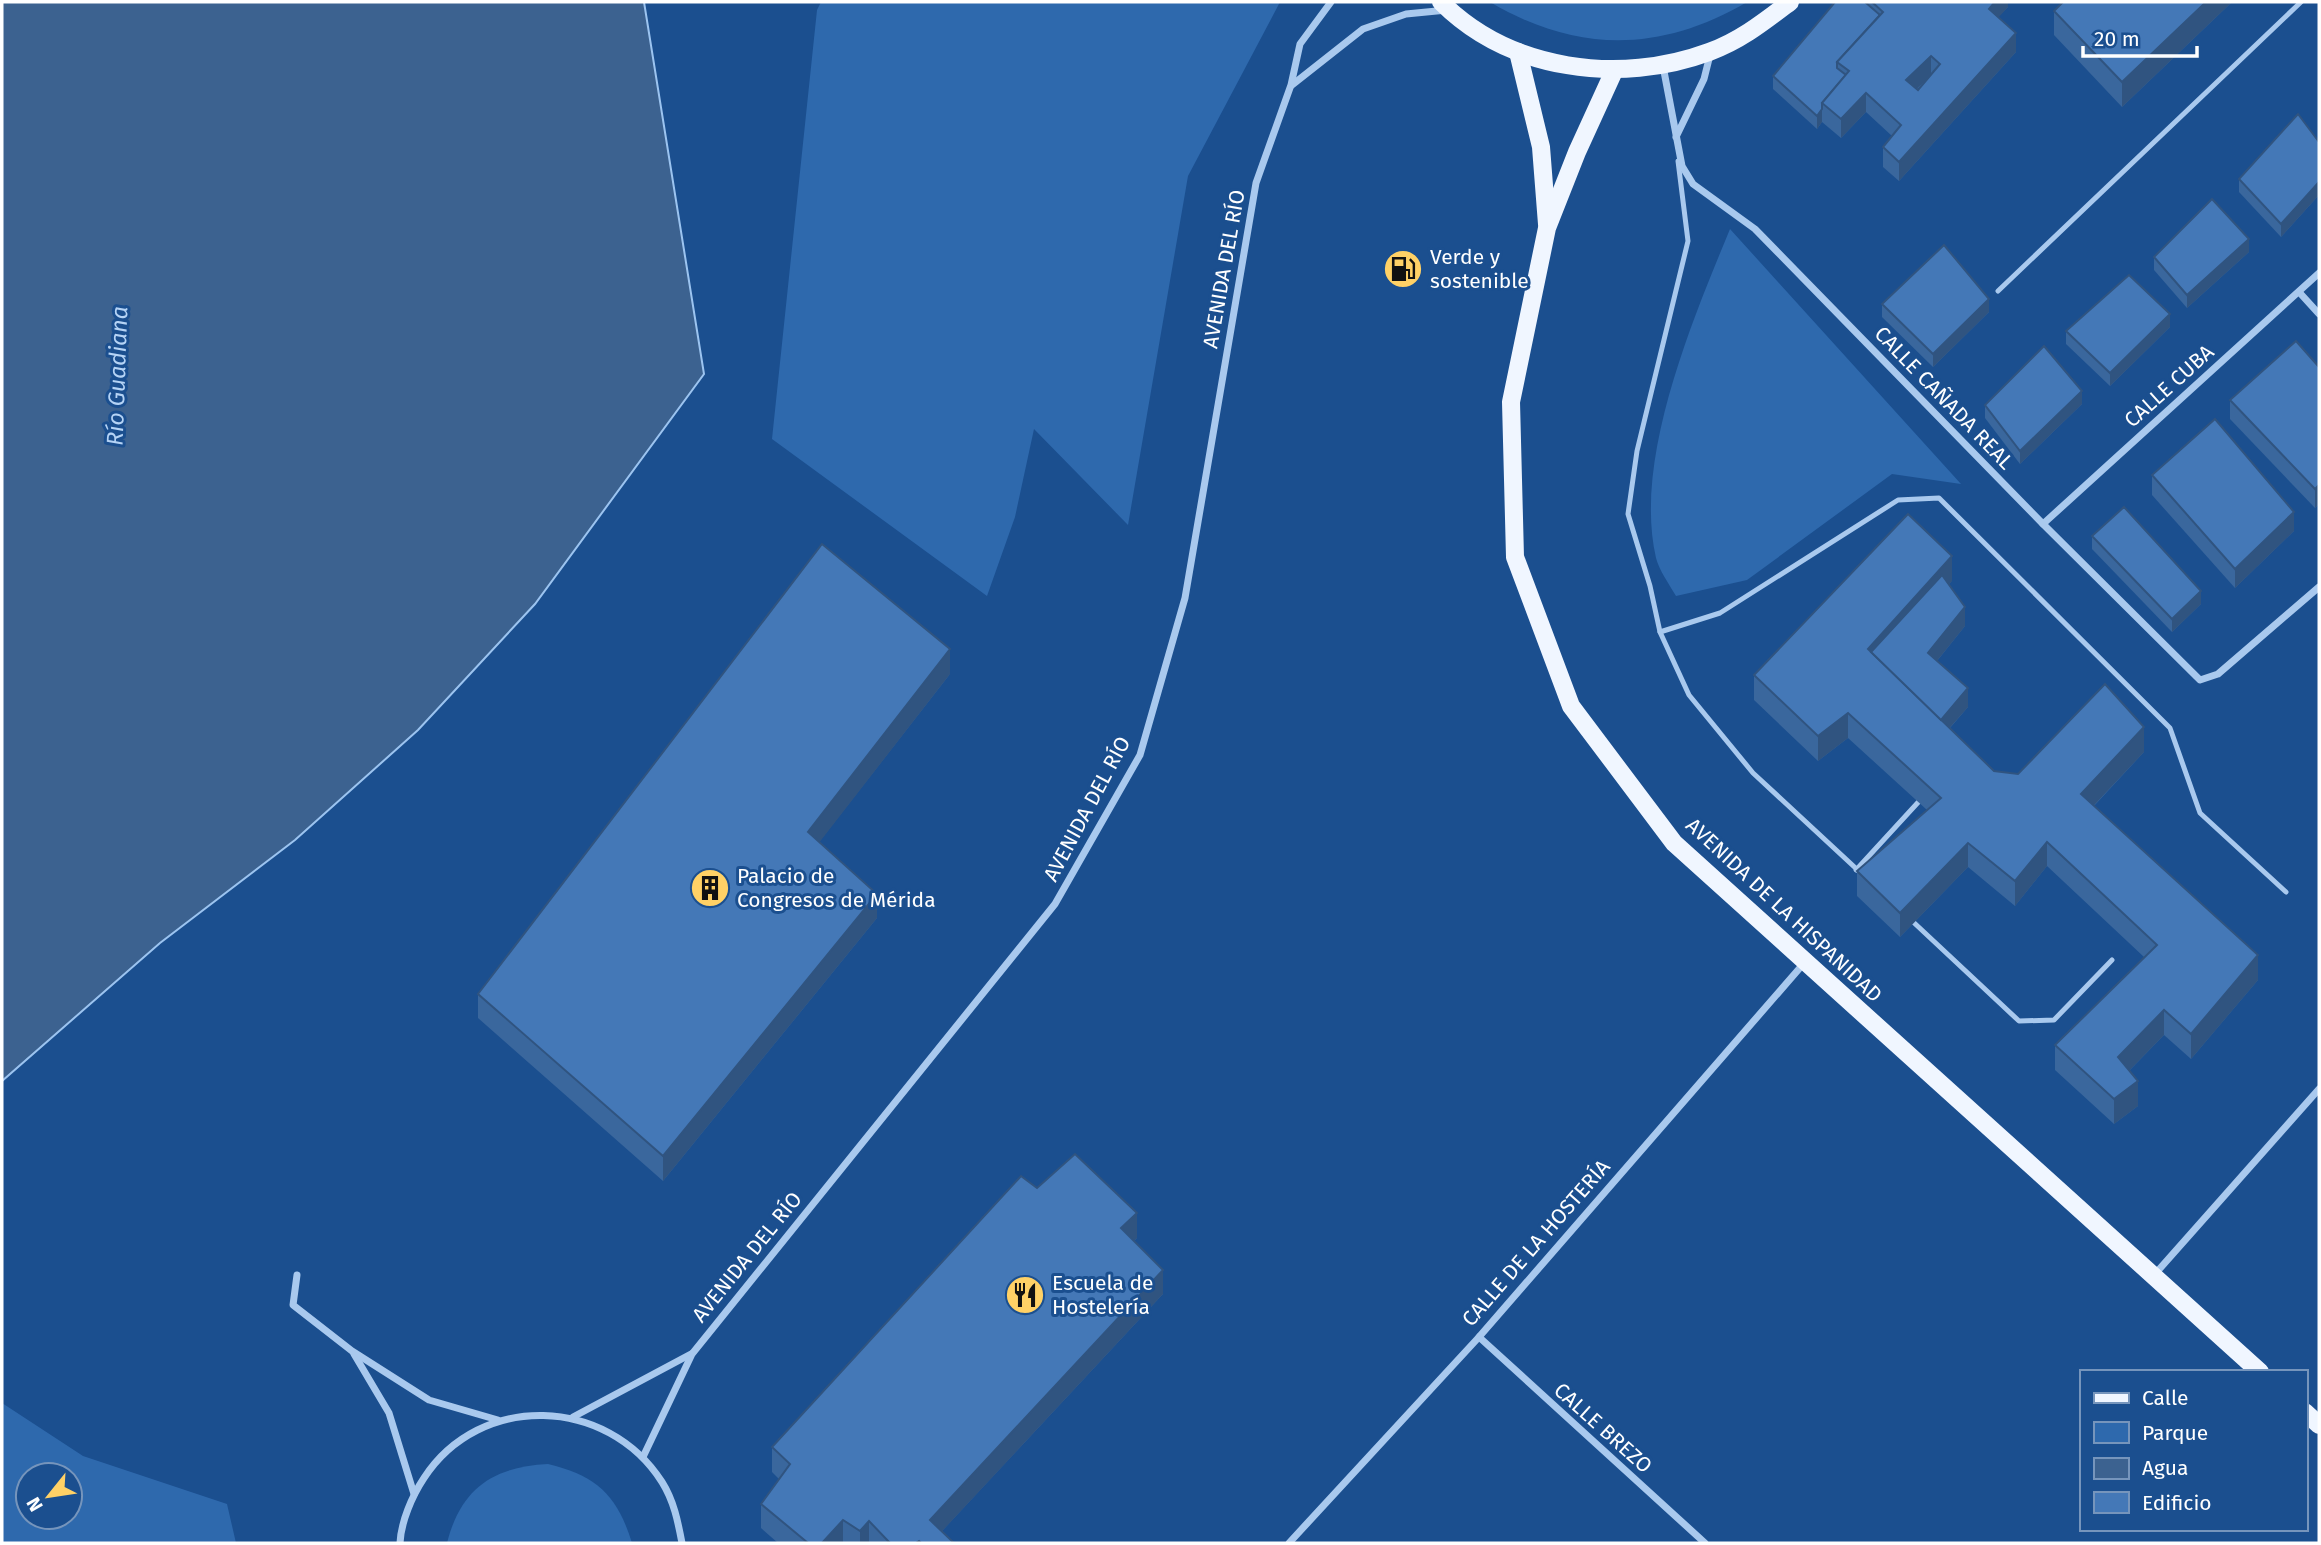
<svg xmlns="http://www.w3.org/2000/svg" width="2321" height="1545" font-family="'Fira Sans',sans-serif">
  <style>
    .green { fill: #2e69ad; fill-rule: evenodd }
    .water { fill: #3c6290; stroke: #9cc4f0; stroke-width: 2 }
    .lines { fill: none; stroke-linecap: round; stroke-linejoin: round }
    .service { stroke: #a9c9ee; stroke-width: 5 }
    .minor { stroke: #a9c9ee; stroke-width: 7 }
    .primary { stroke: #f0f6ff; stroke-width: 18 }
    .wall { fill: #3a679d }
    .shaded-wall { fill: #305480 }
    .building { fill: #4478b7; stroke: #305480; stroke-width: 2; fill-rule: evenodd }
    .labels { text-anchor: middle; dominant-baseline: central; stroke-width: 6; stroke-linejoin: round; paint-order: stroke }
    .poi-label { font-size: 21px; fill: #fff; stroke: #1b4f8f; text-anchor: start }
    .street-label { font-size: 21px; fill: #fff; stroke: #1b4f8f }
    .water-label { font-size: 23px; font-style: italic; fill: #b5d3f5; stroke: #1b4f8f }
  </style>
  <rect width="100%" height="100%" fill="#1b4f8f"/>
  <!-- green -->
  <g class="green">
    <polygon points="821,2 1280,2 1188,176 1128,525 1034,429 1015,517 987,596 772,439 817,10"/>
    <path d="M 1490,2 L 1747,2 C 1660,53 1576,53 1490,2 Z"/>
    <path d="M 1730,229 L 1961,484 L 1892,474 L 1747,580 L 1676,596 C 1669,584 1659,570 1656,558 C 1633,459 1693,319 1730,229 Z"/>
    <path d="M 2,1403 L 83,1456 L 227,1504 L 236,1543 L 2,1543 ZM 70,1475 L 70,1517 L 28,1517 L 28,1475 Z"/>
    <path d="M 548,1464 C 597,1476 617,1495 632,1543 L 447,1543 C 461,1488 493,1467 548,1464 Z"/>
  </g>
  <!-- water -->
  <polygon class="water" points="2,2 644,2 704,374 535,604 418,730 295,840 160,943 2,1081"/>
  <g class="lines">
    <!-- service -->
    <g class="service">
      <polyline points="1678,161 1688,241 1637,451 1628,514 1650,586 1660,632 1720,613 1898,500 1939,498 2170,728 2200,813 2286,892"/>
      <polyline points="1998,291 2301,2"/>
      <polyline points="1660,632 1689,695 1753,773 1862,874"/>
      <polyline points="1856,870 1923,797"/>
      <polyline points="1910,919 2019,1021 2054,1020 2112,960"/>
    </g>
    <!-- minor -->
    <g class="minor">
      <polyline points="1663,66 1682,166 1693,184 1755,229 2043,524 2200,680 2218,674 2319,587"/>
      <polyline points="1292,85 1363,29 1406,14 1447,10"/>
      <polyline points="1676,137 1704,79 1710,55"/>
      <polyline points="2299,292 2319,314"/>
      <polyline points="2043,524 2319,273"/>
      <polyline points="2155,1274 2319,1089"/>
      <polyline points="297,1275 293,1305 352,1351 429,1400 498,1420"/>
      <polyline points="1479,1337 1705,1543"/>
      <polyline points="354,1354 389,1413 414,1494"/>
      <polyline points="573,1417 691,1354"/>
      <polyline points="643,1457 692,1354 1055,904 1140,755 1185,598 1256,183 1291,85 1300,44 1331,2"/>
      <path d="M 400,1543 C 401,1522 412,1496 424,1478 C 480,1392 607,1396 662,1482 C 674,1501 678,1522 682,1543"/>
      <polyline points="1289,1543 1479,1337 1805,962"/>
    </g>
    <!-- primary -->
    <g class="primary">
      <path d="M 1441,2 C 1510,71 1620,85 1709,52 C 1740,41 1765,21 1790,2"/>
      <polyline points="1518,52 1541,147 1547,224"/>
      <polyline points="1614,71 1577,152 1547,228 1511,402 1515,557 1571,706 1674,843 2260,1372"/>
      <polyline points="2305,1412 2319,1425"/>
    </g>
  </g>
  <!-- wall -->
  <g class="wall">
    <polygon points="1835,2 2008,2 2008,7 1998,17 2016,52 1899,181 1883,167 1883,147 1892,136 1866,112 1841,138 1822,122 1817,129 1773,89 1773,76"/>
    <polygon points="2232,2 2122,107 2054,35 2054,11"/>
    <polygon points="2319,142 2319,195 2281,237 2239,192 2239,179"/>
    <polygon points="2249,252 2187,308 2154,270 2154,257"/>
    <polygon points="1882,304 1989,312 1933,367 1882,317"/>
    <polygon points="2170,327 2110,386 2066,344 2066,331"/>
    <polygon points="2319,367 2319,504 2315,508 2230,419 2230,400"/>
    <polygon points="2082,404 2020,464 1985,418 1985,405"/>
    <polygon points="2152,475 2294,531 2235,588 2152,495"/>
    <polygon points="2092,536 2201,604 2172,632 2092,549"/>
    <polygon points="1952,581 1949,584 1965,626 1937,661 1968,707 1950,728 1994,771 2018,774 2144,752 2094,806 2258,980 2191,1059 2164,1035 2129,1071 2138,1106 2114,1124 2055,1070 2055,1045 2144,957 2047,866 2015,906 1968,867 1900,937 1857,896 1857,871 1927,810 1848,738 1818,761 1754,700 1754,675"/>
    <polygon points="950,674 819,842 877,918 663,1181 478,1018 478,994"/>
    <polygon points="1037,1188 1137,1238 1134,1241 1163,1294 942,1531 954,1543 778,1543 761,1528 761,1504 779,1479 772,1472 772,1447"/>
  </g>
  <!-- shaded-wall -->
  <g class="shaded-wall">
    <polygon points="1995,2 2008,2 2008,7 1989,28 1989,9"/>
    <polygon points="2206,2 2232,2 2122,107 2122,82"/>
    <polygon points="2016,33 2016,52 1899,181 1899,162"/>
    <polygon points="1931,56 1931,75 1906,99 1906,80"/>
    <polygon points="1866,93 1866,112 1841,138 1841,119"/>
    <polygon points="1822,109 1822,122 1817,129 1817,116"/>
    <polygon points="2319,182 2319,195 2281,237 2281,224"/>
    <polygon points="2249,239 2249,252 2187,308 2187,295"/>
    <polygon points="1989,299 1989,312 1933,367 1933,354"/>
    <polygon points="2170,314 2170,327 2110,386 2110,373"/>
    <polygon points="2082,391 2082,404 2020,464 2020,451"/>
    <polygon points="2319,485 2319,504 2315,508 2315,489"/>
    <polygon points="2294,512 2294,531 2235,588 2235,569"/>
    <polygon points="1952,556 1952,581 1878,663 1868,649"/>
    <polygon points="2201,591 2201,604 2172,632 2172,619"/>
    <polygon points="1965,607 1965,626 1928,672 1928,653"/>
    <polygon points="950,649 950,674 808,857 808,832"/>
    <polygon points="1968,688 1968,707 1939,740 1939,721"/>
    <polygon points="1848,713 1848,738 1818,761 1818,736"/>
    <polygon points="2144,727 2144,752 2081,819 2081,794"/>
    <polygon points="2047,842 2047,866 2015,906 2015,881"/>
    <polygon points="1968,843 1968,867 1900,937 1900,913"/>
    <polygon points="877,894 877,918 663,1181 663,1156"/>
    <polygon points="2258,955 2258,980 2191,1059 2191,1034"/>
    <polygon points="2164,1010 2164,1035 2118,1082 2118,1057"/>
    <polygon points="2138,1081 2138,1106 2114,1124 2114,1099"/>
    <polygon points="1137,1213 1137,1238 1121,1253 1121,1228"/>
    <polygon points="1163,1270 1163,1294 931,1543 930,1520"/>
    <polygon points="843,1520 843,1543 822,1543"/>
    <polygon points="869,1521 869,1543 860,1543 860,1531"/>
  </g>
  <!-- building -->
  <g class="building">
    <polygon points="1835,2 1865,2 1880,15 1837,62 1837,68 1846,75 1822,103 1822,109 1817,116 1773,76"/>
    <path d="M 1872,2 L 1995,2 L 1989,9 L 2016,33 L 1899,162 L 1883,147 L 1901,125 L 1866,93 L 1841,119 L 1822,103 L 1849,71 L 1837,62 L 1883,12 ZM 1931,56 L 1940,64 L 1918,90 L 1906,80 Z"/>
    <polygon points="2063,2 2206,2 2122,82 2054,11"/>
    <polygon points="2298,114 2319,142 2319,182 2281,224 2239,179"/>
    <polygon points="2212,199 2249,239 2187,295 2154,257"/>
    <polygon points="1944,245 1989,299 1933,354 1882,304"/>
    <polygon points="2129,275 2170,314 2110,373 2066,331"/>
    <polygon points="2296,341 2319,367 2319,485 2315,489 2230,400"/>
    <polygon points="2044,346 2082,391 2020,451 1985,405"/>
    <polygon points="2215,419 2294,512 2235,569 2152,475"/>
    <polygon points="2124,507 2201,591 2172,619 2092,536"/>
    <polygon points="1908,514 1952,556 1868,649 1994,771 2018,774 2105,684 2144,727 2081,794 2258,955 2191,1034 2164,1010 2118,1057 2138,1081 2114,1099 2055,1045 2157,945 2047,842 2015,881 1968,843 1900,913 1857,871 1941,798 1848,713 1818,736 1754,675"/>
    <polygon points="822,544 950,649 808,832 877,894 663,1156 478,994"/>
    <polygon points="1942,575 1965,607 1928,653 1968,688 1941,720 1871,652"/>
    <polygon points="1075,1154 1137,1213 1121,1228 1163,1270 930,1520 954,1543 921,1543 919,1541 916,1543 890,1543 869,1521 860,1531 843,1520 822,1543 808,1543 761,1504 790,1464 772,1447 1021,1176 1037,1188"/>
  </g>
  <!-- icons -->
  <defs>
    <g id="fuel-disc" transform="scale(2.0125)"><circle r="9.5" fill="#ffd166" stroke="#1b4f8f"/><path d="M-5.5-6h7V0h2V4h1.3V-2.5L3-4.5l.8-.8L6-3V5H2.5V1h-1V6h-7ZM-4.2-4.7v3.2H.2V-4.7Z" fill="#111"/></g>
    <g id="building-disc" transform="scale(2.0125)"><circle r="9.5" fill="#ffd166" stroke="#1b4f8f"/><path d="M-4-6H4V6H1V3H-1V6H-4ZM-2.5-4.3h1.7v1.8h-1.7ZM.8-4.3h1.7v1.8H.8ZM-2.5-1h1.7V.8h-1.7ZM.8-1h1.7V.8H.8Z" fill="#111"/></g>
    <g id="restaurant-disc" transform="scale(2.0125)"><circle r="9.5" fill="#ffd166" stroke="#1b4f8f"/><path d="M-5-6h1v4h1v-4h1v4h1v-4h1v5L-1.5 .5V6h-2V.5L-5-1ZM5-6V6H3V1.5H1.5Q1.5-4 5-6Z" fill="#111"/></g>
  </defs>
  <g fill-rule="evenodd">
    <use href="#fuel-disc" x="1403" y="269"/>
    <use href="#building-disc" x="710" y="888"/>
    <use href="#restaurant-disc" x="1025" y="1295"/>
  </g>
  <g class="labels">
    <!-- poi labels -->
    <g class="poi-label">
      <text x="1430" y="257">Verde y<tspan x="1430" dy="24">sostenible</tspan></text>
      <text x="737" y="876">Palacio de<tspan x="737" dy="24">Congresos de Mérida</tspan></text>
      <text x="1052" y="1283">Escuela de<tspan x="1052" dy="24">Hostelería</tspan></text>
    </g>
    <!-- street labels -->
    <g class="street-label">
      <text transform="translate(1224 269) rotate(-80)">AVENIDA DEL RÍO</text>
      <text transform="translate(2169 386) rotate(-42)">CALLE CUBA</text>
      <text transform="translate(1944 398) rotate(46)">CALLE CAÑADA REAL</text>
      <text transform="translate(1087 809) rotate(-62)">AVENIDA DEL RÍO</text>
      <text transform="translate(1784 910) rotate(43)">AVENIDA DE LA HISPANIDAD</text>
      <text transform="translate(1536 1243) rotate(-49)">CALLE DE LA HOSTERÍA</text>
      <text transform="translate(747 1257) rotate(-51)">AVENIDA DEL RÍO</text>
      <text transform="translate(1603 1428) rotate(42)">CALLE BREZO</text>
    </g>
    <!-- water labels -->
    <g class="water-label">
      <text transform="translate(117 376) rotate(-88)">Río Guadiana</text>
    </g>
  </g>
  <!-- border -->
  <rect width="2321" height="1545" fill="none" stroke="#ffffff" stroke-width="7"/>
  <!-- legend -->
  <rect x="2080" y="1370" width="228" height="161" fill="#1b4f8f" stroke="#7695bc" stroke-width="2"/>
  <rect x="2094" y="1393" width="35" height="10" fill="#f0f6ff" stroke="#7695bc" stroke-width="2"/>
  <text x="2142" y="1405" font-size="21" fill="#ffffff">Calle</text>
  <rect x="2094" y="1422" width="35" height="21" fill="#2e69ad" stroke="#7695bc" stroke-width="2"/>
  <text x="2142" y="1440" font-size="21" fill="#ffffff">Parque</text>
  <rect x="2094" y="1458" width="35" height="21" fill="#3c6290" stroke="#7695bc" stroke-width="2"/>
  <text x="2142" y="1475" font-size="21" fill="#ffffff">Agua</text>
  <rect x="2094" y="1492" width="35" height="21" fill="#4478b7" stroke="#7695bc" stroke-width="2"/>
  <text x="2142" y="1510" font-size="21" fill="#ffffff">Edificio</text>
  <!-- north arrow -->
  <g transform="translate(49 1496) rotate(240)"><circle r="33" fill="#1b4f8f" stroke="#7695bc" stroke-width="2"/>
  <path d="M0-5L12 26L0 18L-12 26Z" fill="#ffd166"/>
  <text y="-10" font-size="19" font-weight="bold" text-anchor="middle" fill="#ffffff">N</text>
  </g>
  <!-- scale -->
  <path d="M2083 46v10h114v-10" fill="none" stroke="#ffffff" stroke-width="3.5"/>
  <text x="2094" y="46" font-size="21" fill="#ffffff" stroke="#1b4f8f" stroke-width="5" paint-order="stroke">20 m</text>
</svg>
